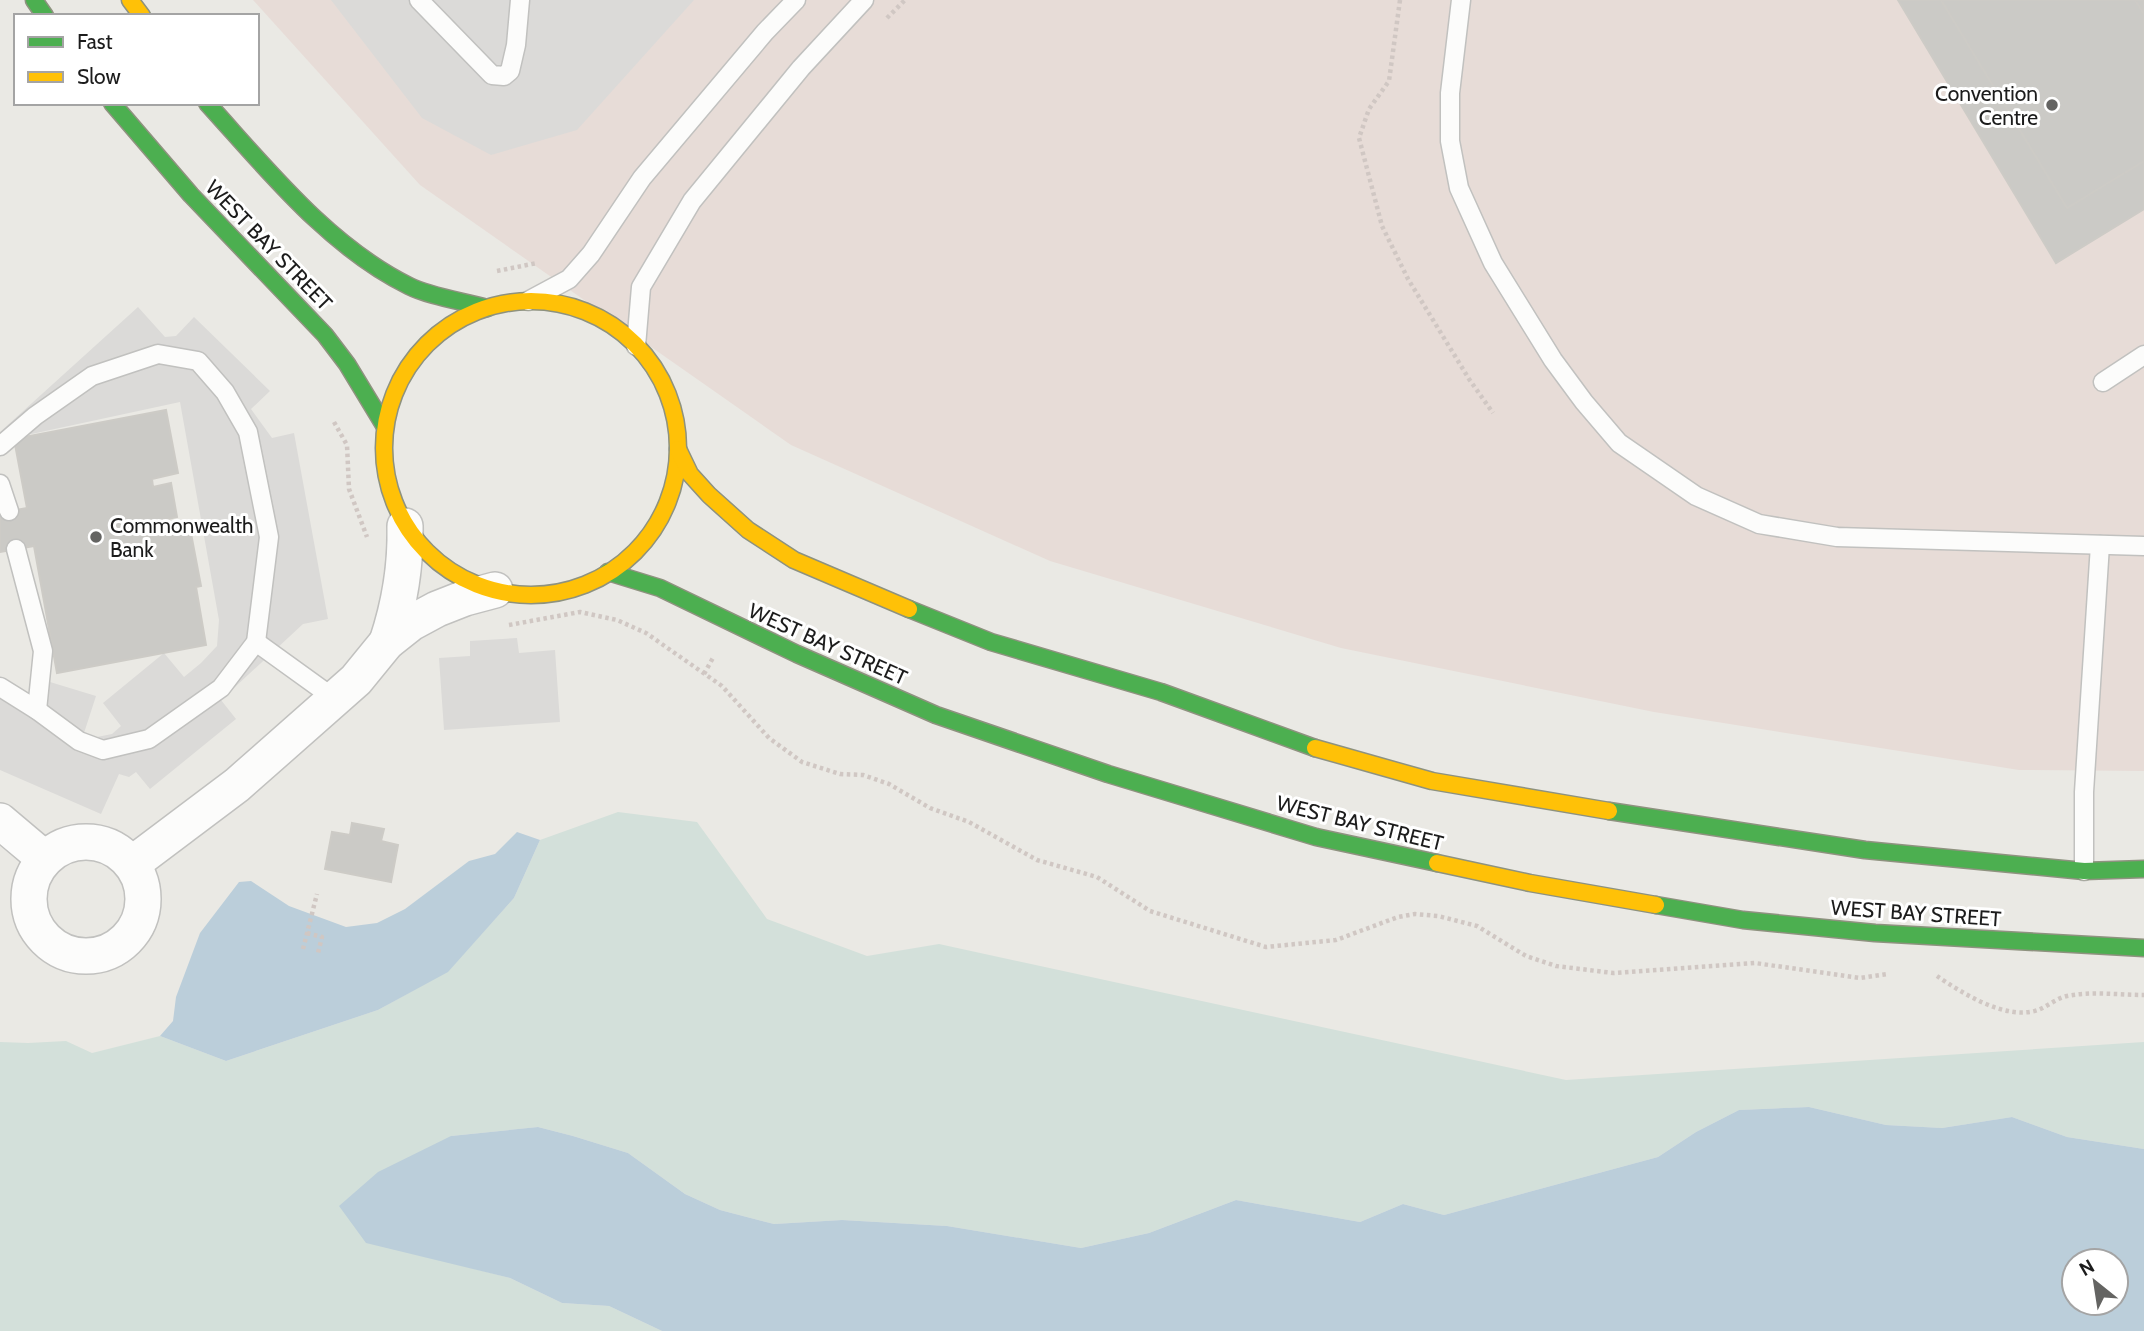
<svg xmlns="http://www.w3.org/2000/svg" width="2144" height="1331" font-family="Cabin,sans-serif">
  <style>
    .commercial { fill: #e7dcd7 }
    .wetland { fill: #d3e0da }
    .parking { fill: #dbdad8 }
    .water { fill: #bbceda; fill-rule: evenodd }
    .building { fill: #cbcac6; stroke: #cdcbc6; stroke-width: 2 }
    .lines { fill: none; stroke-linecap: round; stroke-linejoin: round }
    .lane-casing { stroke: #c1c1bf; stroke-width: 21 }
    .street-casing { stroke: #c1c1bf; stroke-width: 38 }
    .fast-casing { stroke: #8e927f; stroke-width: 19 }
    .slow-casing { stroke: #8e927f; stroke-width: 19 }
    .path { stroke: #d0c7c3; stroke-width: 4.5; stroke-dasharray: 3.5 3.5; stroke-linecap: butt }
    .lane { stroke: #fcfcfb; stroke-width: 18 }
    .street { stroke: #fcfcfb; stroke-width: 35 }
    .fast { stroke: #4caf50; stroke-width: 16 }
    .slow { stroke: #ffc107; stroke-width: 16 }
    .poi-dot { fill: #646462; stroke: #fff; stroke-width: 2.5 }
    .labels { text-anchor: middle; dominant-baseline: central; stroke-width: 6; stroke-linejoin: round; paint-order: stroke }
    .poi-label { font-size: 21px; fill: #1c1c1c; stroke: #fff; text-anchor: end }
    .street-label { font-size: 21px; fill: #1c1c1c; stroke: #fff }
  </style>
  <rect width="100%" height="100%" fill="#eae9e4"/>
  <!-- commercial -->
  <polygon class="commercial" points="253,0 2144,0 2144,771 2019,770 1654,712 1341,648 1050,561 791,445 420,185"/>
  <!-- wetland -->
  <polygon class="wetland" points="618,812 697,822 767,919 867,956 939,944 1566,1080 2144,1042 2144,1149 2067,1137 2012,1117 1942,1128 1886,1125 1809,1107 1739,1110 1696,1132 1658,1157 1444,1215 1403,1204 1360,1222 1236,1200 1149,1233 1081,1248 947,1226 842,1220 774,1224 720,1210 685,1194 628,1153 573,1136 538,1127 451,1136 440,1260 510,1278 562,1303 609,1306 662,1331 0,1331 0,1042 28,1043 66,1041 92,1053 160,1036 226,1061 378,1010 448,971 514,898 540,840"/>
  <!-- parking -->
  <g class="parking">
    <polygon points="331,0 694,0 577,130 491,155 422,118"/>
    <polygon points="138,307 165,337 176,336 194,317 270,391 251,409 272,438 294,433 328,619 303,624 221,700 236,719 150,789 136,772 129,777 119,774 101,814 0,770 0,681 42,708 50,682 96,696 84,733 92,738 112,734 121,726 103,703 164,653 184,677 201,663 217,646 219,620 180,402 13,438 0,455 0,432"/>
    <polygon points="517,638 519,653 555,650 560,722 444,730 439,658 470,656 470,641"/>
  </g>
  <!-- water -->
  <g class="water">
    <polygon points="517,832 540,840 514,898 448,972 378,1010 226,1061 160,1036 173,1021 176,997 200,933 239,882 251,881 289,906 346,927 377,923 405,909 469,861 495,854"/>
    <path d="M 1809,1107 L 1886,1125 L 1942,1128 L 2012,1117 L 2067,1137 L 2144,1149 L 2144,1331 L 662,1331 L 609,1306 L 562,1303 L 510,1278 L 366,1243 L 339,1206 L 378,1172 L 451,1136 L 538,1127 L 573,1136 L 628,1153 L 685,1194 L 720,1210 L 774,1224 L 842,1220 L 947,1226 L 1081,1248 L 1149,1233 L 1236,1200 L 1360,1222 L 1403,1204 L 1444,1215 L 1658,1157 L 1696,1132 L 1739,1110 ZM 2074,1261 L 2116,1261 L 2116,1303 L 2074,1303 Z"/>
  </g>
  <!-- building -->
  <g class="building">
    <polygon points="1898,0 2144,0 2144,209 2056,263"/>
    <polygon points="1941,0 2135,0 2144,14 2144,161 2067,208"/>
    <polygon points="166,410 178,473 152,479 153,487 171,483 177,517 159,521 161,528 189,523 201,586 196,587 206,645 57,673 34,546 0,552 0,513 27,508 14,439"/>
    <polygon points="352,823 384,829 381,841 398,845 391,882 325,869 332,832 350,835"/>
  </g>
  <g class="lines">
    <!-- lane casing -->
    <g class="lane-casing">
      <g id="lane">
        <polyline points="419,0 492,75 504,76 510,71 516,45 520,0"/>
        <polyline points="1461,0 1450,93 1450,141 1459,188 1493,263 1553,360 1584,402 1619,443 1696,496 1759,524 1837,537 2144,546"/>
        <polyline points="528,301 569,279 591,254 642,178 765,32 796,0"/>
        <polyline points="636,346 641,287 692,201 801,68 864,0"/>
        <polyline points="2103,382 2144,355"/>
        <polyline points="0,446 35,416 92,376 158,354 198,361 225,392 248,432 269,537 256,642 221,688 149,739 103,750 79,741 37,710 0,687"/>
        <polyline points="0,484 9,511"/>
        <polyline points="16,549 43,651 37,710"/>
        <polyline points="256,642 335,699"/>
        <polyline points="2084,871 2084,792 2100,545"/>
      </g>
    </g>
    <!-- street casing -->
    <g class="street-casing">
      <g id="street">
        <path d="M 387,642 C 400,603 406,567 405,526"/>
        <polyline points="0,821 45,859"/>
        <circle cx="86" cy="899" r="57"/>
        <polyline points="132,864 237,785 356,680 387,642 411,623 437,609 465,598 495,590"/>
      </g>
    </g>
    <!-- fast casing -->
    <g class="fast-casing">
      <g id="fast">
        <polyline points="34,0 45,16"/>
        <polyline points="112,103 191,195 325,335 347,364 384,425"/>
        <path d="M 207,103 C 267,169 328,246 409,286 C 431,297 463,301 487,308"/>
        <polyline points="608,572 660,588 797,654 936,715 1108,774 1316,837 1437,863"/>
        <polyline points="909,609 991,642 1161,692 1315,748"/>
        <polyline points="1609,811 1865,850 2084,871 2144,869"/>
        <polyline points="1656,905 1743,920 1875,933 2144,948"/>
      </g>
    </g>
    <!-- slow casing -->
    <g class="slow-casing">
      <g id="slow">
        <polyline points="130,0 142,16"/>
        <circle cx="531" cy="448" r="147"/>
        <polyline points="678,449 690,474 709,495 748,530 794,560 909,609"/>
        <polyline points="1315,748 1432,781 1609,811"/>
        <polyline points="1437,863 1530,883 1656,905"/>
      </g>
    </g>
    <!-- path -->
    <g class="path">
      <polyline points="1400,0 1389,81 1369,109 1359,138 1382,226 1408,279 1469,379 1493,413"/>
      <polyline points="887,18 905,0"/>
      <polyline points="497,271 537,263"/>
      <polyline points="334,422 347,445 349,489 367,537"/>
      <polyline points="509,625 580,612 617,620 646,633 722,686 769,738 802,762 840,774 863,775 889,784 930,808 969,822 1037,860 1097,877 1150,911 1266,947 1336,940 1398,917 1415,914 1438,916 1477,926 1526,956 1556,966 1613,973 1755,963 1860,978 1887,974"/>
      <polyline points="704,674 714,656"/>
      <polyline points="307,933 322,937 318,953"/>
      <polyline points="303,949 317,894"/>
      <path d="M 1937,976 C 1962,993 2006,1021 2038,1010 C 2048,1006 2057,998 2067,996 C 2092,991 2119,995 2144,995"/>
    </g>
    <!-- lane -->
    <use href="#lane" class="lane"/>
    <!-- street -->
    <use href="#street" class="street"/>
    <!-- fast -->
    <use href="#fast" class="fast"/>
    <!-- slow -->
    <use href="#slow" class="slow"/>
  </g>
  <!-- markers -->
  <g class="poi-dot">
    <circle cx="2052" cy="105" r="7"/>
    <circle cx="96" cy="537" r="7"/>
  </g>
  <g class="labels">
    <!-- poi labels -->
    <g class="poi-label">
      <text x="2038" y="93">Convention<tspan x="2038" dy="24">Centre</tspan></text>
      <text x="110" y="525" text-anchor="start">Commonwealth<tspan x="110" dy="24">Bank</tspan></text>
    </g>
    <!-- street labels -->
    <g class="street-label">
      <text transform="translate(269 245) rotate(46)">WEST BAY STREET</text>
      <text transform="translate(828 644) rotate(24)">WEST BAY STREET</text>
      <text transform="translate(1360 823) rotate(14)">WEST BAY STREET</text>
      <text transform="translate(1916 913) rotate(4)">WEST BAY STREET</text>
    </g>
  </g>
  <!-- legend -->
  <rect x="14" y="14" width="245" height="91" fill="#ffffff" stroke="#a4a4a4" stroke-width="2"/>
  <rect x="28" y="37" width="35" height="10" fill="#4caf50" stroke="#a4a4a4" stroke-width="2"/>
  <text x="77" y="49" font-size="21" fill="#1c1c1c">Fast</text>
  <rect x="28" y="72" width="35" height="10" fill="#ffc107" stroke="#a4a4a4" stroke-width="2"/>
  <text x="77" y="84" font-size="21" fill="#1c1c1c">Slow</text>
  <!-- north arrow -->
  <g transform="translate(2095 1282) rotate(330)"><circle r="33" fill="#ffffff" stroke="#a4a4a4" stroke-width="2"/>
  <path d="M0-5L12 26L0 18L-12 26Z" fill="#646462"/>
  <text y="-10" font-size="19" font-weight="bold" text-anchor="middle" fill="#1c1c1c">N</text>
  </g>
</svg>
